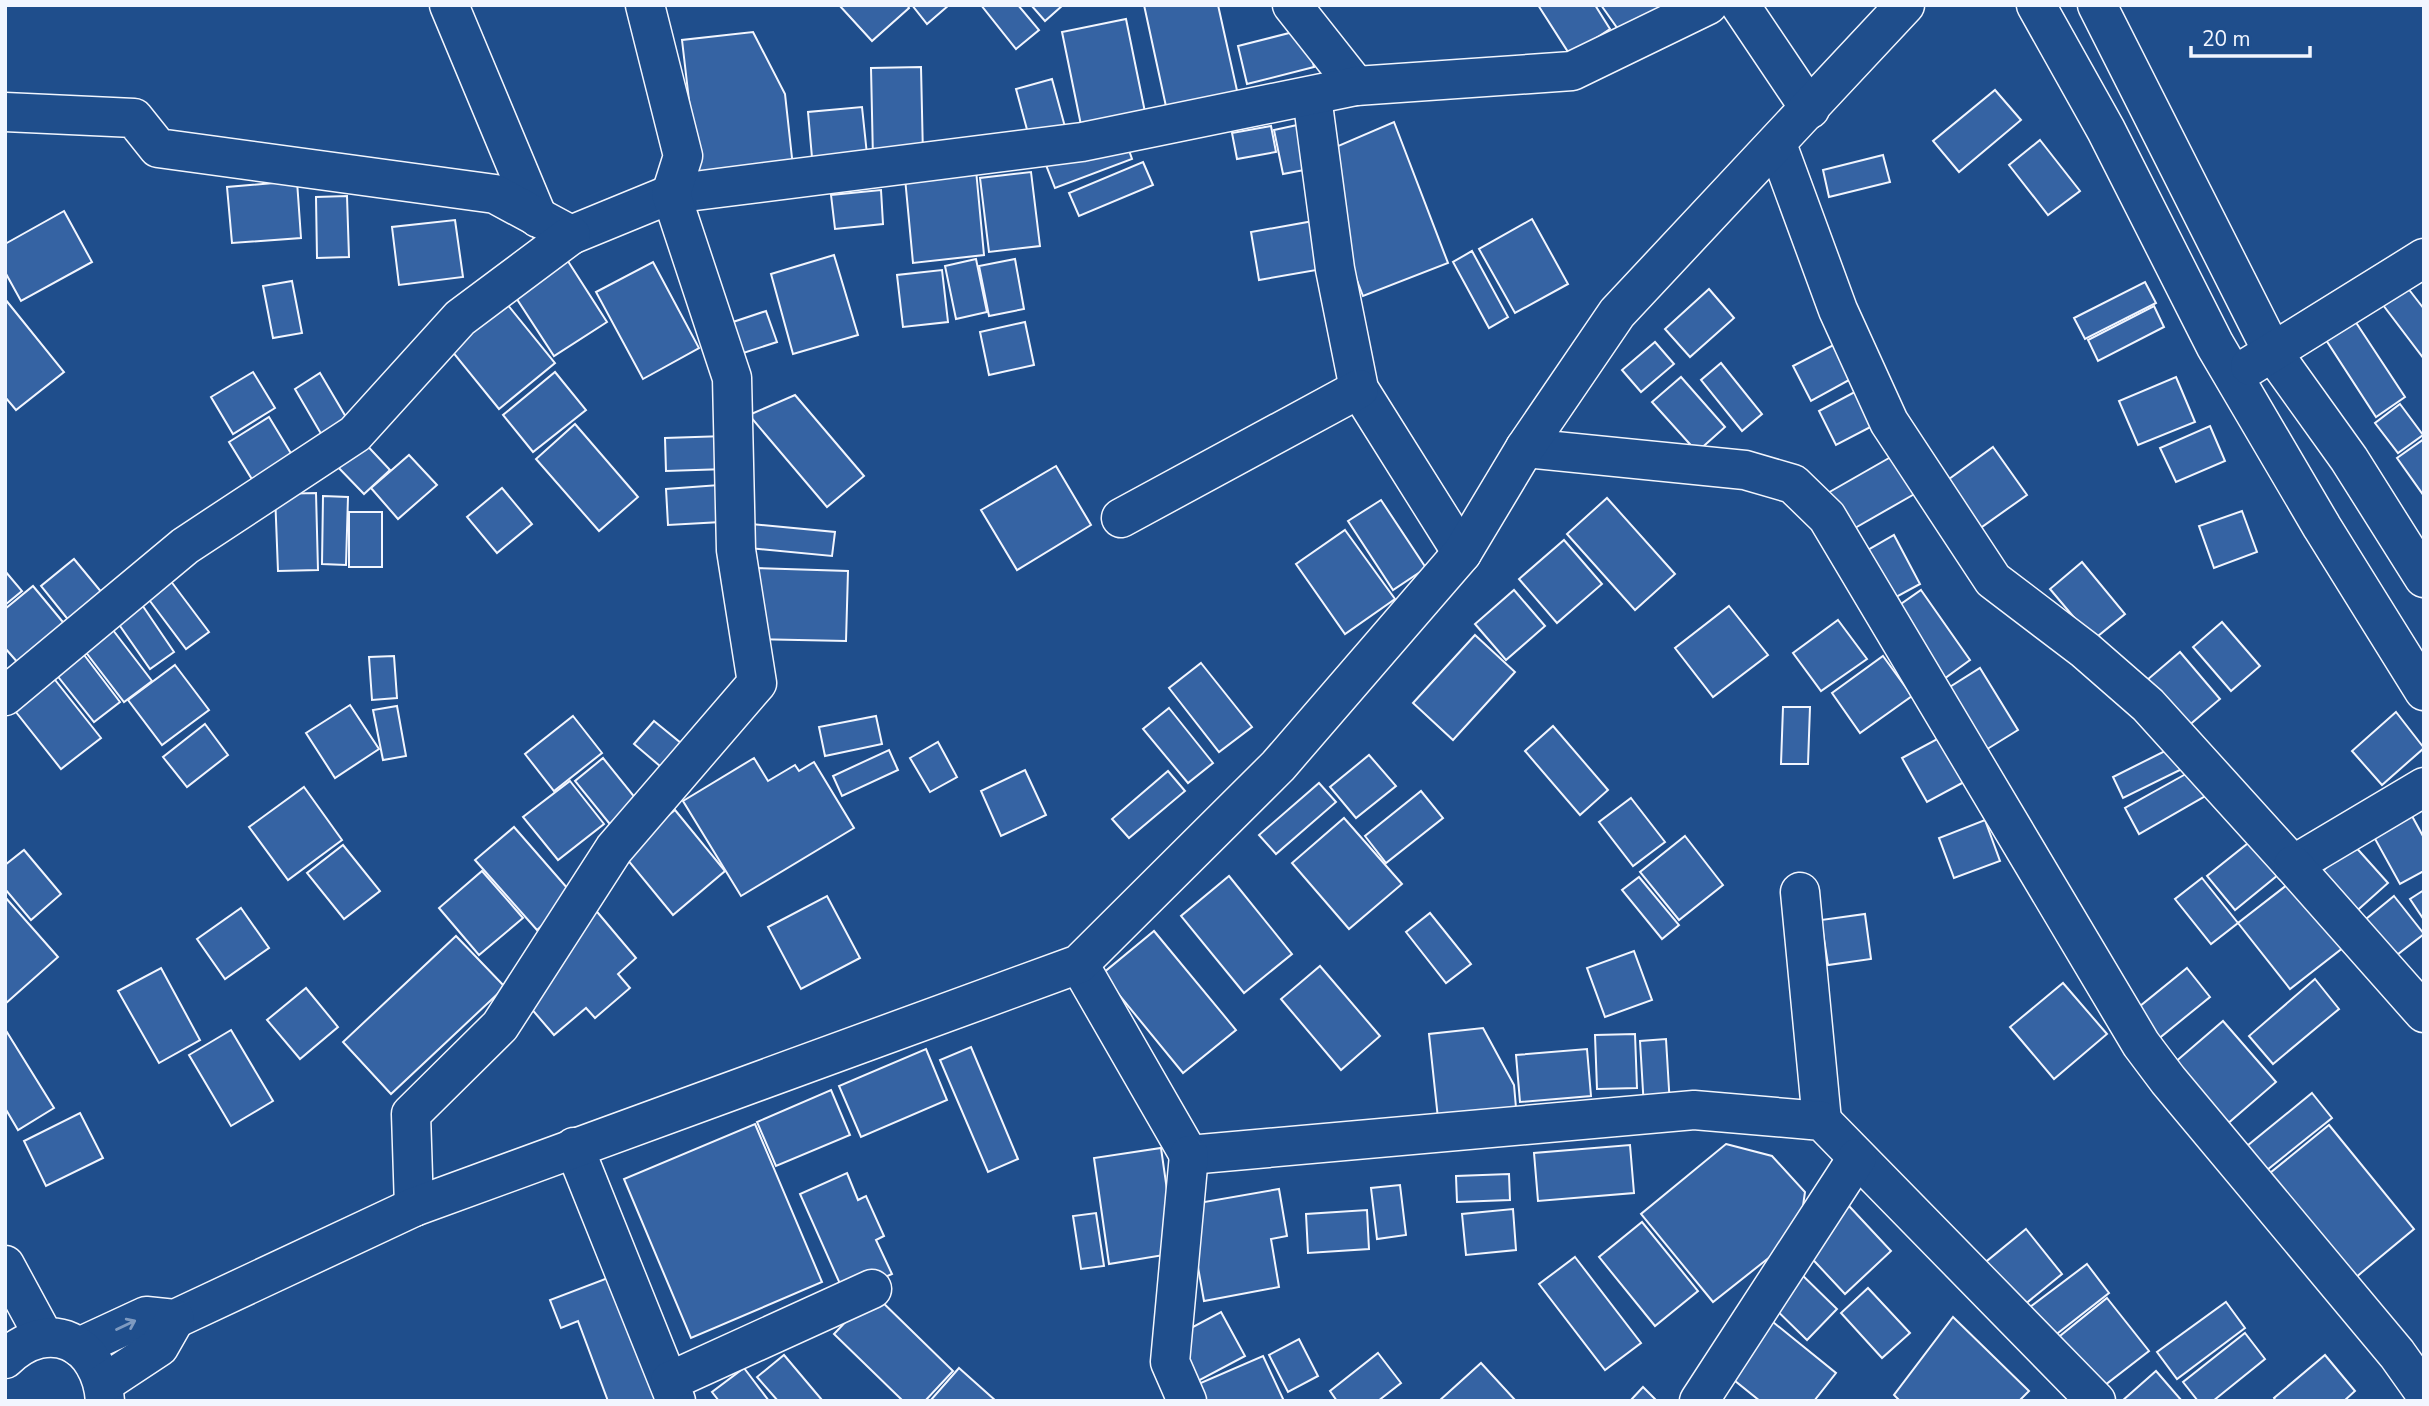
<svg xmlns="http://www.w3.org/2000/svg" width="2429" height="1406" font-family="'Nunito Sans',sans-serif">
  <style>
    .building { fill: #3563a3; stroke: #f2f6ff; stroke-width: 2 }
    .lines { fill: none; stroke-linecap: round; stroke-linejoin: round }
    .minor-casing { stroke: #f2f6ff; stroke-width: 41 }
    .major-casing { stroke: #f2f6ff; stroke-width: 41 }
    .minor { stroke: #1f4e8c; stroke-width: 38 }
    .major { stroke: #1f4e8c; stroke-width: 38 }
    .oneway { stroke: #7e9ac0 }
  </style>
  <rect width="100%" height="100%" fill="#1f4e8c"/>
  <!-- building -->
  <g class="building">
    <polygon points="839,5 907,5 909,8 872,41"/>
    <polygon points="912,5 949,5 927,24"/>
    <polygon points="981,5 1018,5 1039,30 1016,49"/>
    <polygon points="1031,5 1063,5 1045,21"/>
    <polygon points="1144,5 1218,5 1238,95 1167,111"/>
    <polygon points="1538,5 1595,5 1610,29 1570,55"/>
    <polygon points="1601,5 1677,5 1620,32"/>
    <polygon points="1126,19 1146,117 1082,130 1062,32"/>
    <polygon points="1305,29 1314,67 1247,84 1238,46"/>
    <polygon points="753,32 785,94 793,167 698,178 682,40"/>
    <polygon points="921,67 923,156 873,159 871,68"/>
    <polygon points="1052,79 1068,138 1032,148 1016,89"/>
    <polygon points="1995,90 2021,120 1959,172 1933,141"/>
    <polygon points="862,107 868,164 813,169 808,112"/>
    <polygon points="1311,122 1320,167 1283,174 1274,130"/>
    <polygon points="1394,122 1448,263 1363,296 1333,218 1324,152"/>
    <polygon points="1271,126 1276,152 1237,159 1232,133"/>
    <polygon points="1124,136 1132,159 1055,188 1046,165"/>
    <polygon points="2040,140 2080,191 2048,215 2009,165"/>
    <polygon points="1883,155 1890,182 1829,197 1823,170"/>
    <polygon points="1143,162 1153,185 1079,216 1069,193"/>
    <polygon points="976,170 984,255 913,263 905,178"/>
    <polygon points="1031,172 1040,246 989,252 980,178"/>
    <polygon points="297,181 301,238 232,243 227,187"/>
    <polygon points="881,190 883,224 835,229 831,195"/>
    <polygon points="347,196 349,257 317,258 316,197"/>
    <polygon points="64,211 92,262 21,301 5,272 5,244"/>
    <polygon points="1532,219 1568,284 1515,313 1479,249"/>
    <polygon points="455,220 463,277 399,285 392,227"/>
    <polygon points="1319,220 1328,268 1259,280 1251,232"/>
    <polygon points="1472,251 1508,317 1489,328 1453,262"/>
    <polygon points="564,255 607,322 554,356 511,290"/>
    <polygon points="834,255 858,335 793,354 771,274"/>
    <polygon points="976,259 987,312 956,319 945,266"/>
    <polygon points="1015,259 1024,309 989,316 979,266"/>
    <polygon points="653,262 699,348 643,379 596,292"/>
    <polygon points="942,270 948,322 903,327 897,275"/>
    <polygon points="292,281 302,333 273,338 263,286"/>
    <polygon points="2145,282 2156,303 2085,339 2074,318"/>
    <polygon points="2407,287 2424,309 2424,359 2383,305"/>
    <polygon points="1709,289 1734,318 1690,357 1665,329"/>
    <polygon points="5,299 64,372 16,410 5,397"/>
    <polygon points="507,304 555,363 499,409 451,350"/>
    <polygon points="2154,306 2164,327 2098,361 2088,340"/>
    <polygon points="766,311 777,342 734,356 724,325"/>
    <polygon points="2355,321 2405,397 2376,417 2326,340"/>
    <polygon points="1025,322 1034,365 989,375 980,332"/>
    <polygon points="1843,340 1860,374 1811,401 1793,366"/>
    <polygon points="1655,342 1674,364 1641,392 1622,370"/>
    <polygon points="1721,363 1762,414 1742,431 1701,380"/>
    <polygon points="253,372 275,408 233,434 211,397"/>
    <polygon points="555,372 586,410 533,452 503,415"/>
    <polygon points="320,373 353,429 327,444 295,389"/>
    <polygon points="1681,377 1725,427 1697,452 1652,402"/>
    <polygon points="2176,377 2195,422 2138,445 2119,401"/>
    <polygon points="1864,387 1882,421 1836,445 1819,411"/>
    <polygon points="795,395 864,476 827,507 749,415"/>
    <polygon points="2400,404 2423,435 2398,453 2375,423"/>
    <polygon points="269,417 298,465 258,489 229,442"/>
    <polygon points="575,424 638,497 599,531 536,459"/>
    <polygon points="2210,426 2225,461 2176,482 2160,448"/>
    <polygon points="725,436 726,469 666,471 665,438"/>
    <polygon points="360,438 390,470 364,494 334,463"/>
    <polygon points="2424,439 2424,496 2397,458"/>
    <polygon points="1993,447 2027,495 1979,529 1945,482"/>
    <polygon points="1896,454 1918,492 1848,532 1826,494"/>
    <polygon points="409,455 437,485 398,519 371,488"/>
    <polygon points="1056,466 1091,525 1017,570 981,510"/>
    <polygon points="719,485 721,522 668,525 666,489"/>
    <polygon points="502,488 532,524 497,553 467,517"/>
    <polygon points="316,493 318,570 278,571 275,494"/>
    <polygon points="323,496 348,497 346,565 322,564"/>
    <polygon points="1607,498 1675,574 1635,610 1567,534"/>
    <polygon points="1381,500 1426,568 1393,590 1348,521"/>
    <polygon points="2242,511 2257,552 2214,568 2199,526"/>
    <rect x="349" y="512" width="33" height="55"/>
    <polygon points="751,524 835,532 832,556 749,548"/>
    <polygon points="1345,530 1395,599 1345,634 1296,564"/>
    <polygon points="1894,535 1920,584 1887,602 1861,554"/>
    <polygon points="1564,540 1602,584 1557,623 1519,579"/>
    <polygon points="74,559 108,600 74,627 41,586"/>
    <polygon points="2082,562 2125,614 2093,640 2050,589"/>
    <polygon points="755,568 848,571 846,641 754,639"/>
    <polygon points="5,571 22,591 5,605"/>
    <polygon points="164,572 209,632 186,649 141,589"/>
    <polygon points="33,586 72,633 26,672 5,648 5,609"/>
    <polygon points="1514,590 1545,626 1506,660 1475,624"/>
    <polygon points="1921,590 1970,660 1937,684 1888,613"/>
    <polygon points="136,596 174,652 150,669 111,613"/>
    <polygon points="1729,606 1768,655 1713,697 1675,648"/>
    <polygon points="1838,620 1867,659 1821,691 1793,653"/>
    <polygon points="106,621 152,681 124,702 78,642"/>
    <polygon points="2222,622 2260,666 2231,691 2193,647"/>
    <polygon points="1475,635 1515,672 1453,740 1413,703"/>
    <polygon points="75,643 120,702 94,722 48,664"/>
    <polygon points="2180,652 2220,699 2187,727 2147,680"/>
    <polygon points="394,656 397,698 372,700 369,657"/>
    <polygon points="1883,656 1912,696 1860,733 1832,693"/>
    <polygon points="1201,663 1252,727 1219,752 1169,688"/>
    <polygon points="175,665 209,710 162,745 128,700"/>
    <polygon points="1980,668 2018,730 1976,756 1937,695"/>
    <polygon points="48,671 101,738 61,769 8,702"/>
    <polygon points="350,705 379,749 335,778 306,733"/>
    <polygon points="397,706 406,756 383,760 373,710"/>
    <polygon points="1783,707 1810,707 1808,764 1781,764"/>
    <polygon points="1169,708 1213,763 1188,783 1143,729"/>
    <polygon points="2396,712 2424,748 2382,785 2352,751"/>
    <polygon points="573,716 602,753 554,791 525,754"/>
    <polygon points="876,716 882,744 825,756 819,727"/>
    <polygon points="654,721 687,748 667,772 634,744"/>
    <polygon points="205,724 228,755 187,787 163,757"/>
    <polygon points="1553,726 1608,790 1580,815 1525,751"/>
    <polygon points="1939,738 1964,782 1927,802 1902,758"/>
    <polygon points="938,742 957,777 930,792 910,758"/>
    <polygon points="2175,746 2186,767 2123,798 2113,777"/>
    <polygon points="889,750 898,770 842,796 833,776"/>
    <polygon points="1369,755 1396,786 1356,818 1330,787"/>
    <polygon points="603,758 641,805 613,828 575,781"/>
    <polygon points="754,758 768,781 795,765 799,771 814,762 854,828 741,896 683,801"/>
    <polygon points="1025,770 1046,815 1001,836 981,791"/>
    <polygon points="2193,770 2207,795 2139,834 2125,808"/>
    <polygon points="1168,771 1185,791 1129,838 1112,819"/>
    <polygon points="570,781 604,824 558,860 523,817"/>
    <polygon points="1319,783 1336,802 1276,854 1259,835"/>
    <polygon points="304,787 342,840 288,880 249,827"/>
    <polygon points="1421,791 1443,818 1386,863 1365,836"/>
    <polygon points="1631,798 1665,842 1633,866 1599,822"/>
    <polygon points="675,810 725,871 673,915 622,853"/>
    <polygon points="2412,816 2424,838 2424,871 2400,884 2374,837"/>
    <polygon points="1344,818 1402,884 1349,929 1292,863"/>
    <polygon points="1985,820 2000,861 1954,878 1939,838"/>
    <polygon points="514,827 575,897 537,930 475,860"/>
    <polygon points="1685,836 1723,885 1679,920 1640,872"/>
    <polygon points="2257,836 2284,870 2235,910 2207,876"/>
    <polygon points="2353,844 2388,883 2351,916 2316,877"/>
    <polygon points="343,845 380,891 344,919 307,873"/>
    <polygon points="24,850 61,894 31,920 5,889 5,865"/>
    <polygon points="482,871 523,918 479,955 439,908"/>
    <polygon points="1229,876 1292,954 1244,993 1181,916"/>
    <polygon points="1639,877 1679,925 1662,939 1622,890"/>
    <polygon points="2202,878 2238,923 2211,944 2175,899"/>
    <polygon points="2292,881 2344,947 2290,989 2238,923"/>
    <polygon points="2424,890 2424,920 2410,899"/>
    <polygon points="827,896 860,958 801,989 768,927"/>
    <polygon points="2394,896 2424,934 2389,961 2360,924"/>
    <polygon points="5,897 58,957 5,1004"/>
    <polygon points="593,907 636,958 618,974 630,988 595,1018 586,1008 554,1035 523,999"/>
    <polygon points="241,908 269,948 225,979 197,939"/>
    <polygon points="1430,913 1471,964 1446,983 1406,932"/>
    <polygon points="1865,914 1871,959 1828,965 1821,920"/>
    <polygon points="1154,931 1236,1030 1183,1073 1102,974"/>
    <polygon points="456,936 505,987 391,1094 343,1042"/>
    <polygon points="1634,951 1652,1000 1605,1017 1587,968"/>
    <polygon points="1320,966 1380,1036 1341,1070 1281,999"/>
    <polygon points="161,968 200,1040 159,1063 118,991"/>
    <polygon points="2187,968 2210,997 2157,1040 2134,1011"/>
    <polygon points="2315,979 2339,1009 2273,1064 2249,1036"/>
    <polygon points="2063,983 2107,1034 2054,1079 2010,1027"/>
    <polygon points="306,988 338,1027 300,1059 267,1020"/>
    <polygon points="2223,1021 2276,1082 2226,1125 2174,1063"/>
    <polygon points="1483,1028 1514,1085 1517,1119 1439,1128 1429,1034"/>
    <polygon points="5,1029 54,1108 18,1130 5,1108"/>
    <polygon points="231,1030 273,1101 231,1126 189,1055"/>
    <polygon points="1635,1034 1637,1088 1597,1089 1595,1035"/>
    <polygon points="1666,1039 1670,1106 1644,1108 1640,1041"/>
    <polygon points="971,1047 1018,1159 988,1172 940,1060"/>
    <polygon points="926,1049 947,1100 861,1137 839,1086"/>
    <polygon points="1587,1049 1591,1096 1520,1102 1516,1055"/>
    <polygon points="831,1090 850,1135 776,1166 757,1122"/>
    <polygon points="2312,1093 2332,1118 2267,1170 2247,1146"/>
    <polygon points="80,1113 103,1158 46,1186 24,1141"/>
    <polygon points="755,1124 822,1282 691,1338 624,1179"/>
    <polygon points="2329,1125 2414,1229 2355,1278 2270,1173"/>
    <polygon points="1726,1144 1772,1156 1805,1192 1799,1234 1713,1302 1641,1214"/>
    <polygon points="1630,1145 1634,1193 1538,1201 1534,1153"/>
    <polygon points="1161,1148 1176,1253 1109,1264 1094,1158"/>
    <polygon points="847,1173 858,1200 866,1196 884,1236 876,1240 892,1274 845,1295 800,1194"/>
    <polygon points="1509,1174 1510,1200 1457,1202 1456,1176"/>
    <polygon points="1400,1185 1406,1235 1377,1239 1371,1188"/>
    <polygon points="1279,1189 1287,1236 1271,1239 1279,1287 1204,1301 1187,1205"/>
    <polygon points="1849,1206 1891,1251 1845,1294 1803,1249"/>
    <polygon points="1513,1209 1516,1250 1466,1255 1462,1214"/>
    <polygon points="1367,1210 1369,1249 1308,1253 1306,1214"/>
    <polygon points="1096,1213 1104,1266 1081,1269 1073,1216"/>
    <polygon points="1642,1222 1698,1291 1655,1326 1599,1257"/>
    <polygon points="2026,1229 2062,1274 2018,1310 1982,1265"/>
    <polygon points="1575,1257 1641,1343 1605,1370 1539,1284"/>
    <polygon points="2087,1264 2109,1293 2049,1340 2026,1310"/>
    <polygon points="1796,1269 1837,1309 1807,1340 1766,1300"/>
    <polygon points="613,1276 659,1401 608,1401 578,1321 561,1328 550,1300"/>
    <polygon points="1868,1288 1910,1333 1882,1358 1841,1313"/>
    <polygon points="873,1293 953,1371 925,1401 903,1401 834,1334"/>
    <polygon points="2107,1298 2149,1351 2096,1392 2055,1340"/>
    <polygon points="2226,1302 2245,1328 2177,1379 2157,1352"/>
    <polygon points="1221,1312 1245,1356 1198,1381 1174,1337"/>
    <polygon points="1953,1317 2029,1391 2019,1401 1900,1401 1894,1395"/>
    <polygon points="1768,1318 1836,1373 1814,1401 1760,1401 1724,1372"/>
    <polygon points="2245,1333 2265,1359 2213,1401 2198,1401 2183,1382"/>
    <polygon points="1299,1339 1318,1376 1288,1392 1269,1355"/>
    <polygon points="1378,1353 1401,1383 1378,1401 1337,1401 1330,1391"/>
    <polygon points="784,1355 822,1400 821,1401 778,1401 757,1377"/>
    <polygon points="2325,1355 2355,1391 2344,1401 2276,1401 2274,1398"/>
    <polygon points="1263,1356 1284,1401 1203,1401 1196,1385"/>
    <polygon points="1481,1363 1516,1401 1439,1401"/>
    <polygon points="744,1368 769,1401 719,1401 712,1392"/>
    <polygon points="959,1368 996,1401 930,1401"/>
    <polygon points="2156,1371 2182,1401 2122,1401"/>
    <polygon points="1643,1387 1657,1401 1630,1401"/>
  </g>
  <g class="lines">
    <!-- minor casing -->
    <g class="minor-casing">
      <g id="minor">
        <polyline points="449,5 538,218"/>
        <polyline points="1292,5 1356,86"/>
        <polyline points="1740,5 1810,109"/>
        <polyline points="2036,5 2106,130 2215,345 2322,527 2424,691"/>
        <polyline points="2097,5 2273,353 2349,459 2424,578"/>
        <polyline points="1312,97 1335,269 1359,389 1462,553"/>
        <polyline points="5,112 134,118 158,148 495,194 571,235 671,194 1082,142 1356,86 1572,71 1708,5"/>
        <polyline points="1777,144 1838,310 1889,422 1993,580 2085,650 2148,705 2293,865 2424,787"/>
        <polyline points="2250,366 2424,258"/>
        <polyline points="1525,448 1745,470 1793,484 1827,517 2141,1044 2168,1080 2397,1354 2424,1392"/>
        <polyline points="1121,518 1359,389"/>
        <polyline points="5,696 185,546 355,434 460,318 571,235"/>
        <polyline points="2293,865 2424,1013"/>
        <polyline points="1800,892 1822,1121"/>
        <polyline points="1079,964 1189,1155 1694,1110 1822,1121 2096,1401"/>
        <polyline points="574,1147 676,1401"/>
        <polyline points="414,1207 411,1114 500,1026 614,849 757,683 736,550 732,378 671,194 683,156 645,5"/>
        <polyline points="5,1265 44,1337"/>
        <polyline points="670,1381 872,1289"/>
        <polyline points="1187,1401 1170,1362 1189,1155"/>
        <polyline points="1699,1401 1857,1158"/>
      </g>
    </g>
    <!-- major casing -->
    <g class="major-casing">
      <g id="major">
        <polyline points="79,1347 146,1316 175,1319 414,1207 1079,964 1278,766 1462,553 1525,448 1617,313 1905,5"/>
        <path d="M 5,1359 C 49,1316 101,1342 105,1401"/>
        <polyline points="103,1384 159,1347 175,1319"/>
      </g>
    </g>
    <!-- minor -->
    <use href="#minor" class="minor"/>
    <!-- major -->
    <use href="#major" class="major"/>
  </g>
  <!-- one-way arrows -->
  <defs><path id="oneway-shaft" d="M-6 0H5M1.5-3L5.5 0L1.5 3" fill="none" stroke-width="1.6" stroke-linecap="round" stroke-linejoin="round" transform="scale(1.75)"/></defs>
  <use class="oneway" href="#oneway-shaft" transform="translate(126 1325) rotate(-25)"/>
  <!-- border -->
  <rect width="2429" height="1406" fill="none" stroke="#f2f6ff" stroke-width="14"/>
  <!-- scale -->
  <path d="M2191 46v10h119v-10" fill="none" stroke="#f2f6ff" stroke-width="3.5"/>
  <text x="2202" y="46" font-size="21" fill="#f2f6ff" stroke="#1f4e8c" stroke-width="5" paint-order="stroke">20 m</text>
</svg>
